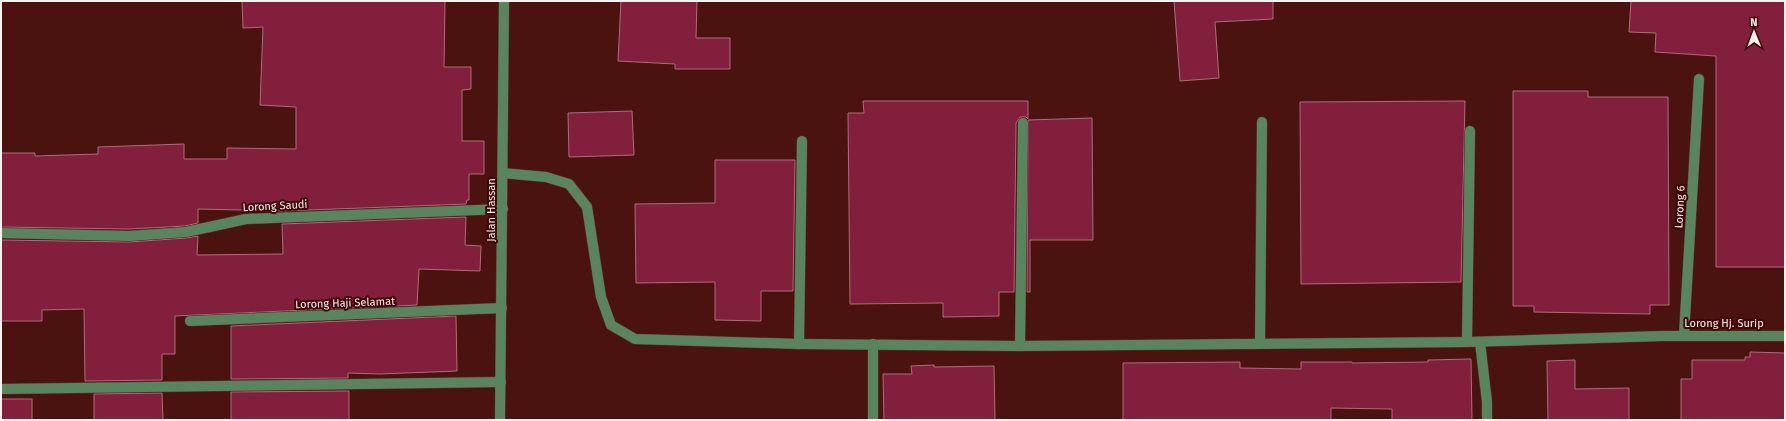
<svg xmlns="http://www.w3.org/2000/svg" width="1786" height="421" font-family="'Fira Sans',sans-serif">
  <style>
    .building { fill: #821f3c; stroke: #ae6c78 }
    .lines { fill: none; stroke-linecap: round; stroke-linejoin: round }
    .minor-casing { stroke: #64322e; stroke-width: 11 }
    .minor { stroke: #58845e; stroke-width: 10 }
    .labels { text-anchor: middle; dominant-baseline: central; stroke-width: 4; stroke-linejoin: round; paint-order: stroke }
    .street-label { font-size: 11px; fill: #faf2f0; stroke: #3f0705 }
  </style>
  <rect width="100%" height="100%" fill="#4b130f"/>
  <!-- building -->
  <g class="building">
    <polygon points="242,1 445,1 444,67 471,67 471,89 462,90 462,141 484,141 484,174 469,174 469,200 467,200 466,204 282,211 198,209 198,223 185,226 129,229 1,227 1,153 35,153 35,156 98,154 98,147 184,144 184,159 227,159 227,148 296,149 296,107 260,105 263,27 243,28"/>
    <polygon points="621,1 697,1 696,38 730,38 730,69 675,69 675,64 618,61"/>
    <polygon points="1174,1 1273,1 1273,19 1215,22 1219,78 1180,81"/>
    <polygon points="1631,1 1785,1 1785,267 1716,267 1716,56 1655,52 1656,33 1629,32"/>
    <polygon points="1513,91 1588,91 1588,97 1668,97 1669,305 1650,305 1650,314 1534,312 1534,306 1513,306"/>
    <polygon points="863,101 1028,101 1028,119 1026,117 1020,117 1016,123 1014,292 999,292 999,316 943,317 943,303 850,304 848,113 864,113"/>
    <polygon points="1465,101 1461,282 1301,284 1300,102"/>
    <polygon points="632,111 634,155 569,157 568,113"/>
    <polygon points="1092,118 1093,240 1030,240 1030,292 1027,292 1028,120"/>
    <polygon points="715,160 795,160 793,291 761,291 761,321 715,320 715,282 636,283 635,204 715,203"/>
    <polygon points="466,217 465,245 481,246 480,271 419,269 417,305 175,316 175,354 162,354 162,380 85,381 84,309 42,310 42,321 1,321 1,240 129,242 186,238 198,236 197,255 283,254 282,224"/>
    <polygon points="456,316 457,371 380,374 348,373 348,378 231,379 231,326"/>
    <polygon points="1750,352 1785,353 1785,420 1681,420 1681,379 1692,379 1692,360 1745,360 1745,357 1750,357"/>
    <polygon points="1471,359 1472,420 1392,420 1392,409 1331,408 1331,420 1123,420 1123,363 1240,362 1240,368 1301,369 1301,362 1352,362 1352,363 1428,362 1428,360"/>
    <polygon points="1575,360 1575,389 1629,388 1629,420 1548,420 1547,361"/>
    <polygon points="934,365 934,367 994,366 995,420 884,420 883,374 912,374 911,366"/>
    <polygon points="349,391 349,420 231,420 231,392"/>
    <polygon points="162,393 163,420 94,420 94,394"/>
    <rect x="1" y="399" width="31" height="21"/>
  </g>
  <g class="lines">
    <!-- minor casing -->
    <g class="minor-casing">
      <g id="minor">
        <polyline points="503,173 546,177 569,184 587,207 601,297 611,325 635,339 799,344 1020,346 1467,342 1663,336 1785,336"/>
        <polyline points="1,233 129,236 186,232 246,219 503,209"/>
        <polyline points="190,321 502,308"/>
        <polyline points="1684,335 1699,79"/>
        <polyline points="1467,342 1470,131"/>
        <polyline points="1480,342 1487,402 1487,420"/>
        <polyline points="1260,343 1262,122"/>
        <polyline points="799,344 802,141"/>
        <polyline points="873,344 873,420"/>
        <polyline points="1020,346 1023,123"/>
        <polyline points="1,389 501,382"/>
        <polyline points="500,420 504,1"/>
      </g>
    </g>
    <!-- minor -->
    <use href="#minor" class="minor"/>
  </g>
  <g class="labels">
    <!-- street labels -->
    <g class="street-label">
      <text transform="translate(275 206) rotate(-3)">Lorong Saudi</text>
      <text transform="translate(1680 207) rotate(-87)">Lorong 6</text>
      <text transform="translate(491 210) rotate(-90)">Jalan Hassan</text>
      <text transform="translate(345 303) rotate(-2)">Lorong Haji Selamat</text>
      <text x="1724" y="323">Lorong Hj. Surip</text>
    </g>
  </g>
  <!-- border -->
  <rect width="1786" height="421" fill="none" stroke="#faf2f0" stroke-width="4"/>
  <!-- north arrow -->
  <g transform="translate(1754 32) rotate(359)" stroke="#3f0705" stroke-width="3" paint-order="stroke">
  <path d="M0-3L7 15L0 10L-7 15Z" fill="#faf2f0"/>
  <text y="-6" font-size="11" font-weight="bold" text-anchor="middle" fill="#faf2f0">N</text>
  </g>
</svg>
